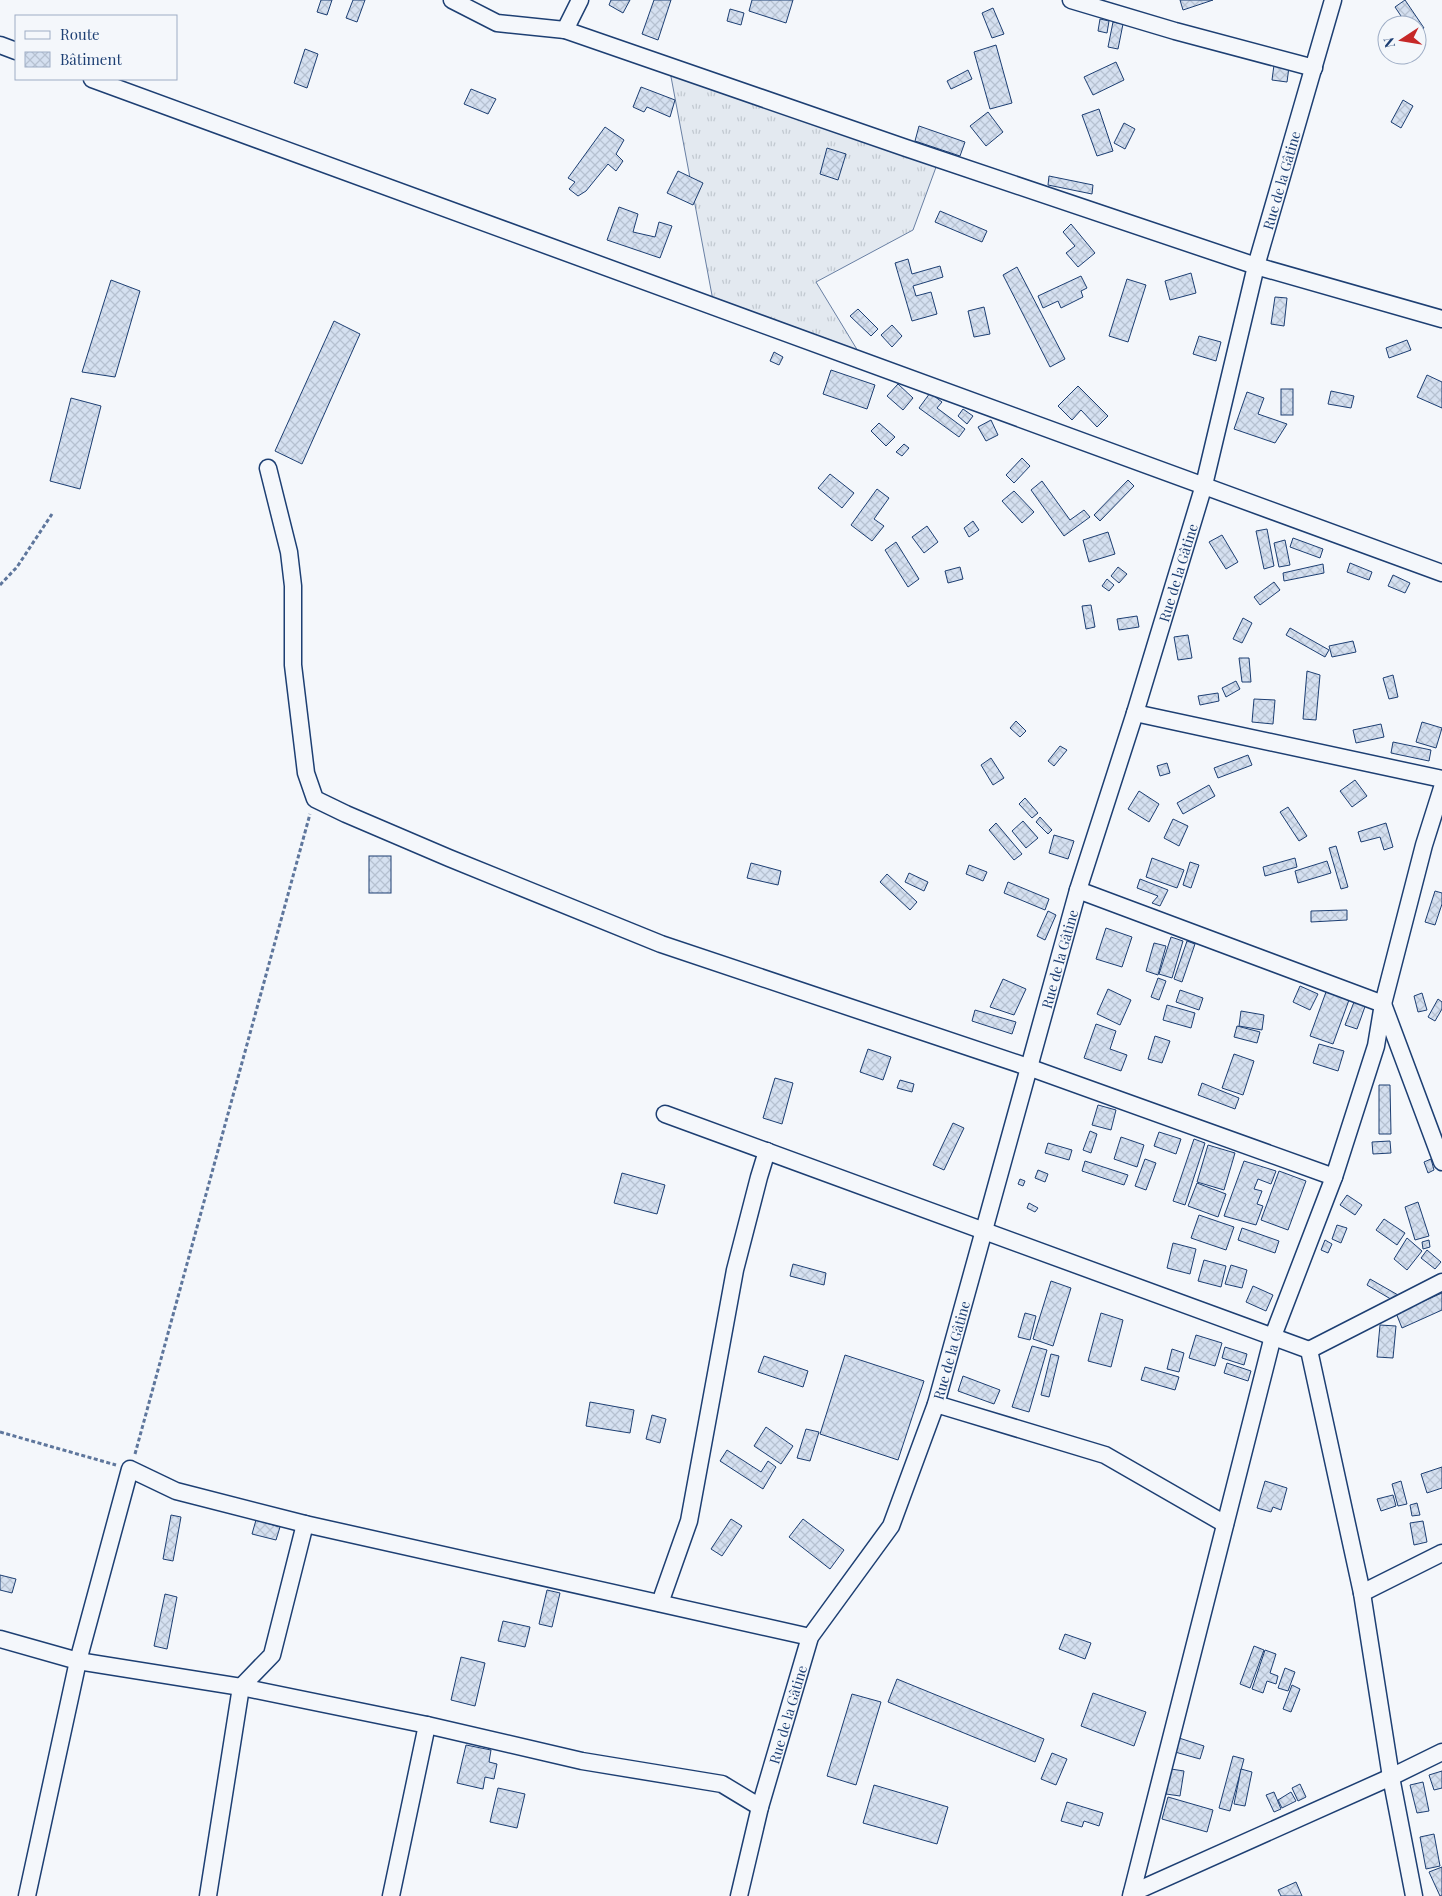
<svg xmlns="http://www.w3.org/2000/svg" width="1442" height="1896" font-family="'Playfair Display',serif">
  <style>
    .grass { fill: url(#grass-tufts); stroke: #687fa3 }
    .building { fill: url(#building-cross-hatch); stroke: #1d3f73 }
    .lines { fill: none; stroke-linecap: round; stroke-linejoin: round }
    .minor-casing { stroke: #1d3f73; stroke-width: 19 }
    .path { stroke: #5e769c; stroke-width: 3; stroke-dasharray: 4 2.5; stroke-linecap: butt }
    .minor { stroke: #f4f7fb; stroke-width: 16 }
    .labels { text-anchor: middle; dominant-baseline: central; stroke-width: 4; stroke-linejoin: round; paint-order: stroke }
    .street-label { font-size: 14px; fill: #1d3f73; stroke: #f4f7fb }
  </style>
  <defs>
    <pattern id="grass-tufts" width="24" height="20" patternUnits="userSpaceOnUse" patternTransform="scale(1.25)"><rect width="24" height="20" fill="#e3e9f0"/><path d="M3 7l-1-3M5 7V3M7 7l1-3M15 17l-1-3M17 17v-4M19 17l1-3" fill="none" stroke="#c2c9d1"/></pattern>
    <pattern id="building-cross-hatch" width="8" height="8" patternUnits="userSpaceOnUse" patternTransform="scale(1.25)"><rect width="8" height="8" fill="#d5e0f0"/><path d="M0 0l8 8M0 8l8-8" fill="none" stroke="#b6c1d1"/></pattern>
  </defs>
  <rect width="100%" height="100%" fill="#f4f7fb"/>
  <!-- grass -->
  <polygon class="grass" points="669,66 939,159 913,230 816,282 864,361 714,306"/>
  <!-- building -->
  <g class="building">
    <polygon points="321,0 332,0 327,15 317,12"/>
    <polygon points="353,0 365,0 357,22 346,18"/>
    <polygon points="611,0 630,0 623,13 609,5"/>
    <polygon points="654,0 671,0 658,40 642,34"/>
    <polygon points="752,0 793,0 786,23 749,11"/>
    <polygon points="1180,0 1213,0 1183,10"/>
    <polygon points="1405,0 1424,28 1417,34 1417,25 1407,25 1395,7"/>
    <polygon points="993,8 1004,34 992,38 982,13"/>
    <polygon points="730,9 744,13 741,25 727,21"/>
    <polygon points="1100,19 1109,21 1107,33 1098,31"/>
    <polygon points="1113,22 1123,24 1118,49 1108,47"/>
    <polygon points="996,45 1012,103 990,109 974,52"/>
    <polygon points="305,49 318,54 307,88 294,83"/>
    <polygon points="1116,62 1124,80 1093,95 1084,77"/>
    <polygon points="1274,65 1289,67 1287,82 1272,80"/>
    <polygon points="968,70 972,79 951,89 947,81"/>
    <polygon points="641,87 675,100 670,117 647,107 644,112 633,107"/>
    <polygon points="471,89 496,99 488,114 464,104"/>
    <polygon points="1403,100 1413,106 1401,128 1391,122"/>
    <polygon points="1099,109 1113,151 1097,156 1082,115"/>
    <polygon points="988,112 1003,132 986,146 970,126"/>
    <polygon points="1124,123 1135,129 1125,149 1114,143"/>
    <polygon points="919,126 965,142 960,156 915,141"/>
    <polygon points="605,127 624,140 616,154 623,161 616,171 608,164 586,191 578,196 569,189 575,182 568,178"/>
    <polygon points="827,148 846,154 838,180 820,174"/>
    <polygon points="678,171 703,183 693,205 667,193"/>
    <polygon points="1049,176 1093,185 1092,194 1048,185"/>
    <polygon points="619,207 638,214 633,232 655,237 659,222 672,226 660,258 607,240"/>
    <polygon points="940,211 987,231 982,242 935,222"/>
    <polygon points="1071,224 1095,253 1078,267 1066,253 1075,246 1063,232"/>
    <polygon points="908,259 912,274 940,266 943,277 913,286 916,296 931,292 937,314 912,321 895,263"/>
    <polygon points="1017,267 1065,359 1050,367 1003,275"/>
    <polygon points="1191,273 1196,293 1170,300 1165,281"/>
    <polygon points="1081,276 1087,288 1081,291 1083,297 1061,308 1058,301 1043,308 1038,296"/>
    <polygon points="1127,279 1146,285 1128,342 1109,336"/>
    <polygon points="111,280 140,291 115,377 82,372"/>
    <polygon points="1275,297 1287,298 1284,326 1271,324"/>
    <polygon points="984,307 990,334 974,337 968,311"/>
    <polygon points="858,309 878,329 871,336 850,316"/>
    <polygon points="334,321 360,334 302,464 275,451"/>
    <polygon points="892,325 902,336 892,347 881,335"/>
    <polygon points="1199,336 1221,342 1216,361 1193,354"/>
    <polygon points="1407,340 1411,350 1389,358 1386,348"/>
    <polygon points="774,352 783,357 779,365 770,361"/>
    <polygon points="831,370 875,385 867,409 823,394"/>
    <polygon points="1427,375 1442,382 1442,408 1417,397"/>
    <polygon points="898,384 913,398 903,410 887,396"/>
    <polygon points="1078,386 1108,416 1097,427 1081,410 1072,420 1058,406"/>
    <rect x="1281" y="389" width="12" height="26"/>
    <polygon points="1331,391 1354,396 1351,408 1328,404"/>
    <polygon points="1247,392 1264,398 1258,414 1287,424 1275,443 1234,429"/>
    <polygon points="930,393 942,402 937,408 965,429 959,437 919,408"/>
    <polygon points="71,398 101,406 80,489 50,481"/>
    <polygon points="963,409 973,416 967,424 958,416"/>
    <polygon points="991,420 998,435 986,441 978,427"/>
    <polygon points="879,423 895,437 886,446 871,431"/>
    <polygon points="904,444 909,448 902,456 896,452"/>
    <polygon points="1022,458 1030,466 1014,483 1006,475"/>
    <polygon points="830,474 854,493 842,508 818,488"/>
    <polygon points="1128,480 1134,486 1100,521 1094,515"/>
    <polygon points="1042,481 1070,520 1084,510 1090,517 1064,536 1031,490"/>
    <polygon points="877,489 889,498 874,519 884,526 872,541 851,525"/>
    <polygon points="1014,491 1034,512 1022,523 1002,501"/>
    <polygon points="973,521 979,530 969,537 964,528"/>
    <polygon points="927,526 938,542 924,553 912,537"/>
    <polygon points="1267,529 1274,566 1264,569 1256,531"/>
    <polygon points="1108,532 1115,554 1089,562 1083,540"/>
    <polygon points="1222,535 1238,562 1226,569 1209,542"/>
    <polygon points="1293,538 1323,549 1320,558 1290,547"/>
    <polygon points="1285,540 1290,565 1279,567 1274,543"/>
    <polygon points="896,542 919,579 908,587 885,550"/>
    <polygon points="1350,563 1372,572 1369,580 1347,572"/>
    <polygon points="1323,564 1324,573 1284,581 1283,573"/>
    <polygon points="960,567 963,579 948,583 945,571"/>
    <polygon points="1118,567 1127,574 1119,583 1111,576"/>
    <polygon points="1393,575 1410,583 1405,593 1388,586"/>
    <polygon points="1107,579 1114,585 1109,591 1102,586"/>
    <polygon points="1274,582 1280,590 1260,605 1254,597"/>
    <polygon points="1091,605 1095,627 1086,629 1082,606"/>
    <polygon points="1137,616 1139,627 1119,630 1117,619"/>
    <polygon points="1243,618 1252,623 1242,643 1233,639"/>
    <polygon points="1290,628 1329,650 1325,657 1286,635"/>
    <polygon points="1188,635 1192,658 1178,660 1174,637"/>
    <polygon points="1353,641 1356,652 1332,657 1329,646"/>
    <polygon points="1239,658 1249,658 1251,682 1242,682"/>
    <polygon points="1307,671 1320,675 1316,720 1303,719"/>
    <polygon points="1393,675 1398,697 1389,699 1383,678"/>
    <polygon points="1236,681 1240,689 1226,697 1222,688"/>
    <polygon points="1218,693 1219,701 1200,705 1198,696"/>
    <polygon points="1254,699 1275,700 1273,724 1252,722"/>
    <polygon points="1016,721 1026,731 1020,737 1010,728"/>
    <polygon points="1422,722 1442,728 1436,748 1416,742"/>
    <polygon points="1381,724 1384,737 1356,743 1353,730"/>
    <polygon points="1393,742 1431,750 1429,761 1391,753"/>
    <polygon points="1060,746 1067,750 1054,766 1048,761"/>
    <polygon points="1248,755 1252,765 1218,778 1214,768"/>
    <polygon points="991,758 1004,778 993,785 981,765"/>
    <polygon points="1167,763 1170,773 1160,776 1157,766"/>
    <polygon points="1355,780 1367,796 1352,807 1340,791"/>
    <polygon points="1209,785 1215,796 1183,814 1177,803"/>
    <polygon points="1139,791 1159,804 1149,822 1128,809"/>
    <polygon points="1025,798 1038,813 1032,818 1019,804"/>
    <polygon points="1288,807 1307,836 1299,841 1280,812"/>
    <polygon points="1040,817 1052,830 1048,834 1036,822"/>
    <polygon points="1173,819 1188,826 1179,846 1164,838"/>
    <polygon points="1023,821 1038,838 1026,848 1012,831"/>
    <polygon points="996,823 1022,854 1014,860 989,830"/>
    <polygon points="1386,823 1393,847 1384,850 1380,837 1361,842 1358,832"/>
    <polygon points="1054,835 1074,841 1068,859 1049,853"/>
    <polygon points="1336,846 1348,887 1341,889 1329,848"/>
    <rect x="369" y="856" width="22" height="37"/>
    <polygon points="1152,858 1184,870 1177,888 1146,877"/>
    <polygon points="1295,858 1297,867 1265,876 1263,867"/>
    <polygon points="1327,861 1331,873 1298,883 1295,871"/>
    <polygon points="1190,862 1199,865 1191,888 1183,885"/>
    <polygon points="751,863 781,871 778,885 747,878"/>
    <polygon points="969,865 987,872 983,881 966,874"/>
    <polygon points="909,873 928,882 924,891 905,882"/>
    <polygon points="887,874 917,902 910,910 880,882"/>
    <polygon points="1140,879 1168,890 1160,906 1152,903 1158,896 1137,888"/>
    <polygon points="1008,882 1049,899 1045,910 1004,893"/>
    <polygon points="1435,891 1442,893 1442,904 1435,925 1425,922"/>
    <polygon points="1347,910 1347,920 1311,922 1311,911"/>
    <polygon points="1048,911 1056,915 1045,940 1037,936"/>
    <polygon points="1106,928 1132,937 1122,967 1096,959"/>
    <polygon points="1171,937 1183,941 1172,978 1159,974"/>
    <polygon points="1187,941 1195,944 1182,982 1174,979"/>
    <polygon points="1154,943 1166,946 1158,975 1146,971"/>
    <polygon points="1158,978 1166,981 1159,1000 1151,997"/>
    <polygon points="1003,979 1026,989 1014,1015 990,1007"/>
    <polygon points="1300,986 1318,994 1310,1010 1293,1002"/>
    <polygon points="1108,989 1131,1000 1120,1025 1097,1014"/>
    <polygon points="1180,990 1203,998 1199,1010 1176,1002"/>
    <polygon points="1326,992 1349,1000 1333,1044 1310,1036"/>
    <polygon points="1422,993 1427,1010 1418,1012 1414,996"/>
    <polygon points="1356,997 1367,1001 1357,1029 1345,1025"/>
    <polygon points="1438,999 1442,1002 1442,1009 1435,1021 1428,1017"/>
    <polygon points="1167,1005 1195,1013 1191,1028 1163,1020"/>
    <polygon points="975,1010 1016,1022 1012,1034 972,1021"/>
    <polygon points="1241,1011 1264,1015 1262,1030 1239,1026"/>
    <polygon points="1096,1024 1116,1031 1110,1049 1127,1055 1121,1071 1084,1058"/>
    <polygon points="1237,1026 1260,1032 1257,1043 1234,1037"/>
    <polygon points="1155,1036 1170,1041 1162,1063 1148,1059"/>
    <polygon points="1319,1044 1344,1051 1338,1071 1313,1063"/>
    <polygon points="868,1049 891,1057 883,1080 860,1072"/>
    <polygon points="1234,1054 1254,1061 1243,1095 1222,1088"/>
    <polygon points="775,1078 793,1083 782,1124 763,1118"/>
    <polygon points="900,1080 914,1084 912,1092 897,1088"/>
    <polygon points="1202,1083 1239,1098 1235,1109 1198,1095"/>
    <polygon points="1379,1085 1390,1085 1391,1134 1379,1134"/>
    <polygon points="1098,1105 1116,1110 1111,1130 1092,1125"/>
    <polygon points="953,1123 964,1128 944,1170 933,1165"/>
    <polygon points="1090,1131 1097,1134 1091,1153 1083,1150"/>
    <polygon points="1159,1132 1181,1139 1176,1154 1154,1146"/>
    <polygon points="1121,1137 1144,1145 1137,1167 1114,1159"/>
    <polygon points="1194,1139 1205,1143 1185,1205 1173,1201"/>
    <polygon points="1390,1141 1391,1153 1373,1154 1372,1142"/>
    <polygon points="1048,1143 1072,1150 1069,1160 1045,1153"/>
    <polygon points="1208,1145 1235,1153 1224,1190 1197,1182"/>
    <polygon points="1145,1159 1156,1163 1146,1190 1135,1186"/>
    <polygon points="1431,1159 1434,1170 1428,1173 1424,1162"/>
    <polygon points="1085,1161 1128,1175 1124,1185 1082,1171"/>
    <polygon points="1244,1161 1276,1171 1271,1184 1258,1179 1254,1189 1262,1191 1257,1204 1263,1206 1256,1225 1224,1216"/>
    <polygon points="1038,1170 1048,1174 1045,1182 1035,1178"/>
    <polygon points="1279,1171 1306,1181 1288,1230 1261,1220"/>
    <polygon points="622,1173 665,1185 657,1214 614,1203"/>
    <polygon points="1020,1179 1025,1181 1023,1186 1018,1184"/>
    <polygon points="1197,1183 1226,1194 1218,1217 1188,1206"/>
    <polygon points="1347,1195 1362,1205 1355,1215 1340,1205"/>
    <polygon points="1418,1202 1429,1236 1415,1240 1405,1207"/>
    <polygon points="1029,1203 1038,1208 1035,1212 1027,1208"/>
    <polygon points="1199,1215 1234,1227 1226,1250 1191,1238"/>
    <polygon points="1384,1219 1405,1233 1397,1245 1376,1230"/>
    <polygon points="1337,1225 1347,1228 1341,1243 1332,1239"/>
    <polygon points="1242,1228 1279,1241 1275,1253 1238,1240"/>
    <polygon points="1407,1238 1422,1251 1407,1270 1394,1259"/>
    <polygon points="1325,1240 1332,1244 1328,1253 1321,1250"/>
    <polygon points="1429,1240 1430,1247 1423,1249 1422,1242"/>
    <polygon points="1173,1243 1196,1249 1190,1274 1167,1268"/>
    <polygon points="1427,1250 1441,1262 1435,1269 1421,1258"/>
    <polygon points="1204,1260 1226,1266 1221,1287 1198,1281"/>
    <polygon points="793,1264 826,1273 824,1285 790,1276"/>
    <polygon points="1231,1265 1247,1270 1242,1288 1225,1284"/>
    <polygon points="1370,1279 1398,1295 1394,1301 1367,1285"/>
    <polygon points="1051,1281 1071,1288 1053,1346 1033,1339"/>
    <polygon points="1253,1286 1273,1295 1266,1311 1246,1302"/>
    <polygon points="1442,1293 1442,1310 1402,1328 1396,1313"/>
    <polygon points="1025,1313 1036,1316 1030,1340 1018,1337"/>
    <polygon points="1101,1313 1123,1320 1111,1367 1088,1361"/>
    <polygon points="1380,1325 1396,1326 1393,1358 1377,1357"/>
    <polygon points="1196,1335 1222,1343 1215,1366 1189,1358"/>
    <polygon points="1032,1346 1047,1350 1029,1412 1012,1407"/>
    <polygon points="1225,1347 1247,1354 1244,1365 1222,1358"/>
    <polygon points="1172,1349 1184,1353 1179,1372 1167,1369"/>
    <polygon points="1051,1354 1059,1356 1049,1397 1041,1395"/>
    <polygon points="845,1355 924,1381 898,1460 820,1434"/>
    <polygon points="764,1356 808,1371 803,1387 758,1372"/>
    <polygon points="1227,1363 1251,1371 1248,1381 1224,1373"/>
    <polygon points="1145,1367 1179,1377 1175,1390 1141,1380"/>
    <polygon points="963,1376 1000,1390 994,1404 958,1391"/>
    <polygon points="590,1402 634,1410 630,1433 586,1426"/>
    <polygon points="652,1415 666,1419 660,1443 646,1439"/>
    <polygon points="766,1427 793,1446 781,1464 754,1446"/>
    <polygon points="806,1429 819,1432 810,1461 797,1458"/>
    <polygon points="727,1450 761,1472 768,1461 776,1467 763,1489 720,1461"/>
    <polygon points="1442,1467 1442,1488 1427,1493 1421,1474"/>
    <polygon points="1265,1481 1287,1488 1281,1510 1273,1507 1271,1512 1257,1508"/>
    <polygon points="1401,1481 1407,1504 1398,1506 1392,1484"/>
    <polygon points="1393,1495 1396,1506 1381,1511 1377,1499"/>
    <polygon points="1417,1503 1420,1515 1412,1516 1410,1505"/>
    <polygon points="171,1515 181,1517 173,1561 163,1559"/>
    <polygon points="731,1519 742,1526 722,1556 711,1549"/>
    <polygon points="803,1519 844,1550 830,1569 789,1537"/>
    <polygon points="256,1520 280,1527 276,1540 252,1534"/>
    <polygon points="1423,1521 1427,1542 1414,1545 1410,1523"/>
    <polygon points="0,1575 16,1579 12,1593 0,1590"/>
    <polygon points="547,1590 560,1593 552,1627 539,1624"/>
    <polygon points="165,1594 177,1597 167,1649 154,1646"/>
    <polygon points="503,1621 530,1627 525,1647 498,1641"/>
    <polygon points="1065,1634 1091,1643 1085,1659 1059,1649"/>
    <polygon points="1254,1646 1264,1650 1250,1688 1240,1684"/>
    <polygon points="1265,1650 1276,1654 1270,1673 1278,1676 1276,1684 1267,1681 1263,1693 1252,1689"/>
    <polygon points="461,1657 485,1663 475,1706 451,1700"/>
    <polygon points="1285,1668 1295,1672 1288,1691 1278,1688"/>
    <polygon points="897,1679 1044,1739 1035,1762 888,1702"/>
    <polygon points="1292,1685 1300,1689 1291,1712 1283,1709"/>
    <polygon points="1093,1693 1146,1712 1134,1746 1081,1726"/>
    <polygon points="852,1694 881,1702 856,1785 827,1776"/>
    <polygon points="1179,1738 1204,1746 1200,1759 1175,1752"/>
    <polygon points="466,1745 491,1750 489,1762 497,1764 494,1779 485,1777 483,1789 457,1783"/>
    <polygon points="1052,1753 1067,1759 1056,1785 1041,1779"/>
    <polygon points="1233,1756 1244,1759 1230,1811 1219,1808"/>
    <polygon points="1171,1769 1184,1771 1180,1796 1166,1794"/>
    <polygon points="1241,1769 1252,1772 1245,1806 1234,1804"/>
    <polygon points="1442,1771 1442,1788 1434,1790 1429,1775"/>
    <polygon points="1423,1782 1429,1811 1417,1813 1410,1785"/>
    <polygon points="1300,1784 1306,1797 1298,1801 1292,1788"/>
    <polygon points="874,1785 948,1807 937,1844 863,1823"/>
    <polygon points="498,1788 525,1794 517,1828 490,1822"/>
    <polygon points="1274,1792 1281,1809 1274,1812 1266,1795"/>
    <polygon points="1291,1792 1296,1801 1282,1808 1278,1800"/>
    <polygon points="1168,1797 1213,1810 1207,1832 1162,1819"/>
    <polygon points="1067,1802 1103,1813 1099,1826 1084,1821 1082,1827 1061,1821"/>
    <polygon points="1434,1834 1440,1866 1426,1869 1420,1837"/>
    <polygon points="1442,1867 1442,1895 1440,1896 1429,1872"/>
    <polygon points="1296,1882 1302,1896 1281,1896 1278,1890"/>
  </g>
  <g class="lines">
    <!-- minor casing -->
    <g class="minor-casing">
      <g id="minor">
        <polyline points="452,0 497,23 565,30 906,148 1256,266 1442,319"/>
        <polyline points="1071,0 1175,31 1314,68"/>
        <polyline points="565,30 580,0"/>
        <polyline points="0,45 16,51"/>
        <polyline points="92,79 1442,573"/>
        <polyline points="268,468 289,552 293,586 293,665 306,773 315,799 346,814 449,858 661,944 1028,1067 1334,1177"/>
        <polyline points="1135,713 1442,779"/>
        <polyline points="1078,890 1383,1004 1442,1162"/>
        <polyline points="665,1114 1309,1350 1362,1593 1391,1777 1414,1896"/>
        <polyline points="1309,1350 1442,1282"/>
        <polyline points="936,1404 1105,1455 1225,1524"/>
        <polyline points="1362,1593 1442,1553"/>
        <polyline points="660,1603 689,1521 735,1270 759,1177 767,1151"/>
        <polyline points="0,1639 78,1661 241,1687 427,1725 582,1761 722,1784 760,1807"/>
        <polyline points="1132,1893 1391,1777 1442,1752"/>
        <polyline points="27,1896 78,1661 130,1469 176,1491 305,1524 810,1637"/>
        <polyline points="208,1896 241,1687 272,1655 305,1524"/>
        <polyline points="391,1896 427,1725"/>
        <path id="s1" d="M 739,1896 L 760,1807 L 810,1637 L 891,1526 L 936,1404 L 1078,890 L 1135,713 L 1204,485 L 1256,266 L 1333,0"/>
        <polyline points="1131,1896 1273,1336 1334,1177 1376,1046 1383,1004 1424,845 1442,788"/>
      </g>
    </g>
    <!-- path -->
    <g class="path">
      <polyline points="0,585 17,567 52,514"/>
      <polyline points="0,1432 116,1465"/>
      <polyline points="135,1454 310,814"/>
    </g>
    <!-- minor -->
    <use href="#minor" class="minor"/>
  </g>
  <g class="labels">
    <!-- street labels -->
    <g class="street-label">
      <text stroke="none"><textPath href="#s1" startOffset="1808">Rue de la Gâtine</textPath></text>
      <text stroke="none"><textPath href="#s1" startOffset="1402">Rue de la Gâtine</textPath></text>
      <text stroke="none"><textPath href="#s1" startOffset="998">Rue de la Gâtine</textPath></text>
      <text stroke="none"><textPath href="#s1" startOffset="592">Rue de la Gâtine</textPath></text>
      <text stroke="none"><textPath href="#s1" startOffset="188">Rue de la Gâtine</textPath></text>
    </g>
  </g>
  <!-- legend -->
  <rect x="15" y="15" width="162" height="65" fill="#f4f7fb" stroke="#9eadc5"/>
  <rect x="25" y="31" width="25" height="8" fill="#f4f7fb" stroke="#9eadc5"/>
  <text x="60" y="40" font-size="15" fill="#1d3f73">Route</text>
  <rect x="25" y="52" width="25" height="15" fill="url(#building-cross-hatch)" stroke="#9eadc5"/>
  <text x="60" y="65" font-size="15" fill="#1d3f73">Bâtiment</text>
  <!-- north arrow -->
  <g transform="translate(1402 40) rotate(258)"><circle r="24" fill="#f4f7fb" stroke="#9eadc5"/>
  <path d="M0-4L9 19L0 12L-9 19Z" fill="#c62828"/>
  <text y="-8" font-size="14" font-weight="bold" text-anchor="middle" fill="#1d3f73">N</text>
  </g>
</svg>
